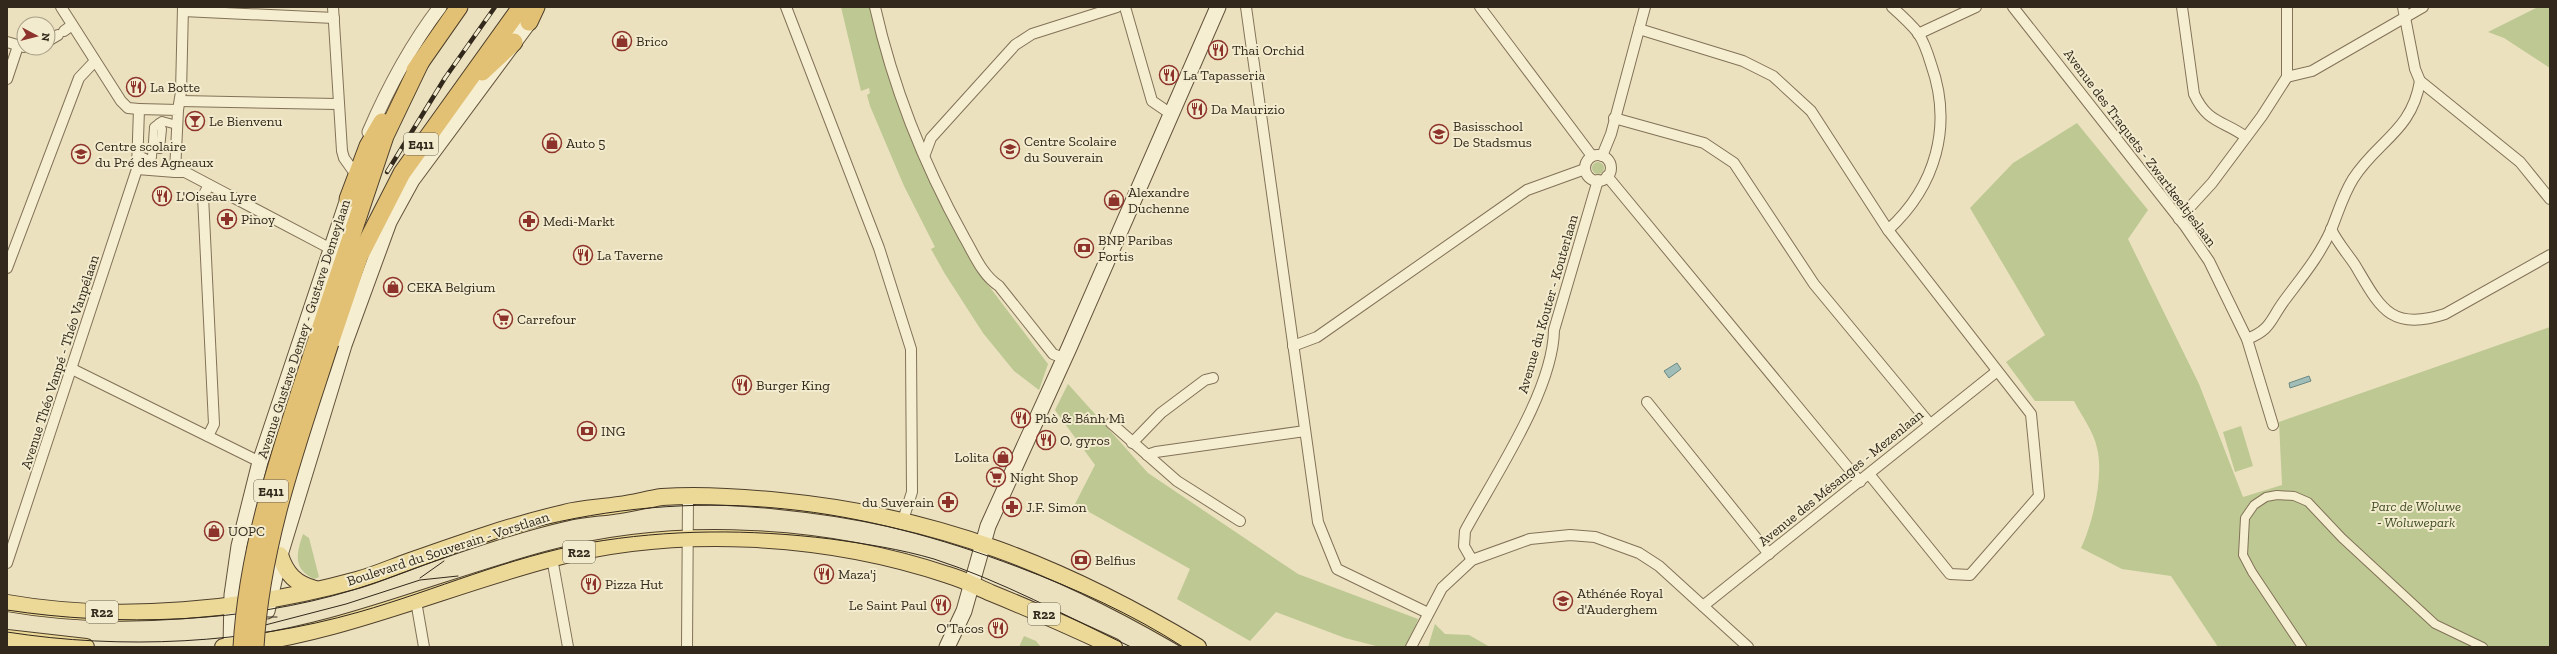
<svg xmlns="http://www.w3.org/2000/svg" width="2557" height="654" viewBox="0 0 2557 654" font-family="'Zilla Slab',serif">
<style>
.green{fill:#bdc893}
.water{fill:#a1bdb7;stroke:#6a8984}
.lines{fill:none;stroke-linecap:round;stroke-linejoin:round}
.pedestrian-casing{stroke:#827258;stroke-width:10}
.minor-casing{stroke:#827258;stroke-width:12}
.tertiary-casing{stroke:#827258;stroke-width:15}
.secondary-casing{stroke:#63533b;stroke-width:17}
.primary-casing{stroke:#4f402c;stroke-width:18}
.trunk-casing{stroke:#4f402c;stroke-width:19}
.pedestrian{stroke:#f6eed1;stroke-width:8}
.minor{stroke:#f6eed1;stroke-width:10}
.tertiary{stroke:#f6eed1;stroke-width:13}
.secondary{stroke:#f6eed1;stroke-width:15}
.primary{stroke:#edd997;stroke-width:16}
.trunk{stroke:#e2c074;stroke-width:17}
.tram{stroke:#32281c;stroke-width:1}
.rail-casing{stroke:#32281c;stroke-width:4.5}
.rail{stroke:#f3ebcd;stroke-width:3;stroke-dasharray:9;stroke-linecap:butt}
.trunk-bridge-casing{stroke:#4f402c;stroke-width:19;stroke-linecap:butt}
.trunk-bridge{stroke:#e2c074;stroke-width:17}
.labels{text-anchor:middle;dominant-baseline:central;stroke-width:4;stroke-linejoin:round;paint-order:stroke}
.shield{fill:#f3ebcd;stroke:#6c6251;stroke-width:1}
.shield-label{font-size:13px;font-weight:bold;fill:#32281c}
.poi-label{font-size:14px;fill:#32281c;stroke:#f3ebcd;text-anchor:start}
.street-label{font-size:14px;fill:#32281c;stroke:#f3ebcd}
.park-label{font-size:14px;font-style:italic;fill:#3f4d23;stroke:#f3ebcd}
</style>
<rect width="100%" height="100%" fill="#ebe1be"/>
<g class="green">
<path d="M841 7H872L952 224 976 269 1048 364 1039 390 1014 371 983 333 945 274 931 249 935 247 904 186 870 106 867 95 870 93 869 88 861 91Z"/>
<path d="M2538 7H2550V68L2504 38 2488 32Z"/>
<path d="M2077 123 2148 210 2128 239 2199 384 2243 497 2282 485 2279 422 2550 327V647H2218L2171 576 2122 569 2081 548C2093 523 2104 475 2097 448 2094 432 2081 415 2074 401H2035L2006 362 2045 335 1970 208 2013 163Z"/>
<circle cx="1598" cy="168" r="6"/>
<path d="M1068 384 1148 473 1298 574 1418 619 1408 647H1380L1345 638 1276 612 1250 641 1177 599 1190 569 1075 504 1095 465 1055 410Z"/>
<path d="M2241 426 2253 466 2235 472 2223 432Z"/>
<path d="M303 534 309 538 319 577 314 579C293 569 296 554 303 534Z"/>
<path d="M1435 624 1445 634 1469 635 1490 647H1428Z"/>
<path d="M1024 636 1036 641 1041 647H1019Z"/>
</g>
<g class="water">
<path d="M1677 363 1681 369 1669 378 1664 371Z"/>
<path d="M2309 376 2311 381 2290 388 2289 383Z"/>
</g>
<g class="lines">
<defs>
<g id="pedestrian">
<path d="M153 148 160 149 162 129 159 123"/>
<path d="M141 156 149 160 152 157 154 127 162 121 173 124"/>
<path d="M2302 647 2252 572 2243 555 2245 518 2254 505 2266 497 2277 495 2294 496 2308 502 2342 538 2435 624 2483 647"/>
</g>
<g id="minor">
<path d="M61 7 121 101 128 108 139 109"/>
<path d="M333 7 342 151 344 158 354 172"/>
<path d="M786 7 879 248 911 349 912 492 903 520"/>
<path d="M875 7C893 87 924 165 964 237 974 254 982 275 999 286L1053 354 1063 358"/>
<path d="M1125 7 1152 101 1171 114"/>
<path d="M1246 7 1318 522 1337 569 1428 613"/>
<path d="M1480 7 1592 156"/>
<path d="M2013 7 2185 226 2209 261 2247 339 2273 425"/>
<path d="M2182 7 2194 94C2208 124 2223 120 2246 137"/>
<path d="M2403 7 2415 69 2420 81 2520 162 2550 199"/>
<path d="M183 11 334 18"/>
<path d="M1639 29 1743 61 1773 76 1811 111 1888 230 2031 414 2039 496 1970 575 1950 574 1869 474"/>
<path d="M64 31 72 25"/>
<path d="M1918 34 1976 7"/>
<path d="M48 41 58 35"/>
<path d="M7 42 24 47"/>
<path d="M30 48H37"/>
<path d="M2287 77 2312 71 2423 7"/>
<path d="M7 79 18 46"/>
<path d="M180 101 337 104"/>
<path d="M178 110 139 109 137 169 175 172 178 110 181 92 183 7"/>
<path d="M1614 118 1704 143 1734 163 1814 284 1930 424"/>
<path d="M925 154 931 138 1015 45 1032 34 1117 7"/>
<circle cx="1598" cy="168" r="13"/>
<path d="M1602 156 1611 134 1645 7"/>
<path d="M175 172H185L333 250"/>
<path d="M1607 176 1860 482"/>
<path d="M2179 219 2212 183 2262 116 2287 77V7"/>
<path d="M2331 229C2337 242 2347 253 2355 265 2380 307 2390 332 2445 314L2550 255"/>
<path d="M1888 230C1936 186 1953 126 1931 64 1928 54 1924 42 1918 33 1911 24 1901 15 1892 7"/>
<path d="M7 268 79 78 95 61"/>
<path d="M2247 339C2271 330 2270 320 2284 301 2301 278 2319 257 2331 230 2338 213 2343 195 2353 179 2377 141 2412 131 2420 81"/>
<path d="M1293 346 1317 337 1527 190 1585 169"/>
<path d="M72 369 260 462"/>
<path d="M1647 402 1769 554"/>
<path d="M1111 423 1177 481 1240 521"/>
<path d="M208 436 214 424 203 196 209 185"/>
<path d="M1132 443 1161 413 1205 380 1213 378"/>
<path d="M1147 455 1156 452 1305 431"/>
<path d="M552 558 568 647"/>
<path d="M1472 560 1464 546 1465 531C1494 477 1553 391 1554 330L1598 180"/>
<path d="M7 563 137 169"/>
<path d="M416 601 424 647"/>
<path d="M1703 606 1996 372"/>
<path d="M687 647 688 496"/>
<path d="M1411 647 1442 588 1472 560 1530 539 1570 535 1595 537 1639 553 1659 566 1748 647"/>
</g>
<path id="tertiary" d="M369 132C388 88 411 45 440 7"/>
<g id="secondary">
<path d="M267 611 280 555 344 345 389 222 412 180 529 22"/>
<path d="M231 647 232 595 239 546 260 462 348 199"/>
<path d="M947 647 964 611 988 526 1069 348 1218 7"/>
</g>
<g id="primary">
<path d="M280 555C286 574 296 584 315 589"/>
<path d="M7 603C119 623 248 610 357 580 375 575 393 567 410 561 461 543 512 525 564 513 582 508 601 508 619 505 634 503 648 499 662 497 702 494 741 497 780 501 937 516 1063 566 1198 647"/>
<path d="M7 638 86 647"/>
<path d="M223 647C335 636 441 588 550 559 675 525 826 534 948 575 963 579 977 587 991 593 1033 610 1073 628 1114 647"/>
</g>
<g id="trunk">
<path d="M529 22 536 7"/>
<path d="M415 70 459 7"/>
<path d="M482 72 514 42"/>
<path d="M348 199 368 146 382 122"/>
<path d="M317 339 385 136 421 61"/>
<path d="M330 343 359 257 402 173 521 7"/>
</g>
</defs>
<use href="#pedestrian" class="pedestrian-casing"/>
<use href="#minor" class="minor-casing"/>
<use href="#tertiary" class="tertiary-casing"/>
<use href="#secondary" class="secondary-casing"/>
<use href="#primary" class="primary-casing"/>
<use href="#trunk" class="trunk-casing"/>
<use href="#pedestrian" class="pedestrian"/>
<use href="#minor" class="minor"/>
<use href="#tertiary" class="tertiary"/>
<use href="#secondary" class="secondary"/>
<use href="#primary" class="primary"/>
<use href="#trunk" class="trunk"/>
<g class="tram">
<path d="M420 578 444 561"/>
<path d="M7 610C118 627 245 623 353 590 418 570 478 541 544 525 711 486 860 507 1018 567 1076 589 1132 614 1183 647"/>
<path d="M237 617H277"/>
<path d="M246 630 346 604 420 580 458 576"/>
<path d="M7 632C122 650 247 644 359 612 436 590 509 557 588 543 669 529 749 529 831 539 866 544 900 549 934 559 1002 581 1066 616 1131 647"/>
</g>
<defs>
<path id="rail" d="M387 172 445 78 495 7"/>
</defs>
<use href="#rail" class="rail-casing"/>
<use href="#rail" class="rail"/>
<defs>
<g id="trunk-bridge">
<path d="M242 647C248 541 285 439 317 339"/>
<path d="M255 647C261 542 298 442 330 343"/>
</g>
</defs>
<use href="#trunk-bridge" class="trunk-bridge-casing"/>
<use href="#trunk-bridge" class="trunk-bridge"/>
</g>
<defs>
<symbol id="shop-ring" viewBox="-11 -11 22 22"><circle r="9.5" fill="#f3ebcd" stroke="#8d332b" stroke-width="1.5"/><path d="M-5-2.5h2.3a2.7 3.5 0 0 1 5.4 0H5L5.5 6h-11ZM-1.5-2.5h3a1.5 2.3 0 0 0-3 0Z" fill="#8d332b"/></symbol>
<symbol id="restaurant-ring" viewBox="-11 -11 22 22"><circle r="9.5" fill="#f3ebcd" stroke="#8d332b" stroke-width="1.5"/><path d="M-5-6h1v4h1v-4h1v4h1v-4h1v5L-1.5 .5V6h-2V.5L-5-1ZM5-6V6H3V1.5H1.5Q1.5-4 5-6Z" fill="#8d332b"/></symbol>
<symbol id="bar-ring" viewBox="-11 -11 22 22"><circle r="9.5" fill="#f3ebcd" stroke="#8d332b" stroke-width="1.5"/><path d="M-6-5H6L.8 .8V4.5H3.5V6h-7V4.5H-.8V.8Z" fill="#8d332b"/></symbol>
<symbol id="school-ring" viewBox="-11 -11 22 22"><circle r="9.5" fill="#f3ebcd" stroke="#8d332b" stroke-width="1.5"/><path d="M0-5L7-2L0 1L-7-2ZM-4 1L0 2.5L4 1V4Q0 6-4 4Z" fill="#8d332b"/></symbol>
<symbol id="pharmacy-ring" viewBox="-11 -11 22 22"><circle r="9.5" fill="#f3ebcd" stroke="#8d332b" stroke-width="1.5"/><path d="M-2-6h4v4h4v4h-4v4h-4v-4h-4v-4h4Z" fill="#8d332b"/></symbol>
<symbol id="bank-ring" viewBox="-11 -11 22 22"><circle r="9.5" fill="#f3ebcd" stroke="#8d332b" stroke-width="1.5"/><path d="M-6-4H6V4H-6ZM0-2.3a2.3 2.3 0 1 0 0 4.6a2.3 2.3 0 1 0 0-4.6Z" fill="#8d332b"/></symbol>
<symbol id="supermarket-ring" viewBox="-11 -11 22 22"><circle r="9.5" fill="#f3ebcd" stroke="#8d332b" stroke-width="1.5"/><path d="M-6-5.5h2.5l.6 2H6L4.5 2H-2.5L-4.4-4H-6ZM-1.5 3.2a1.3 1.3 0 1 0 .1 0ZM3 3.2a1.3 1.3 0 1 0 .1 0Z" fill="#8d332b"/></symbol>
</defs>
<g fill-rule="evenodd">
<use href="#shop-ring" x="611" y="30" width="22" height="22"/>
<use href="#restaurant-ring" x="1207" y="39" width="22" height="22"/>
<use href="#restaurant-ring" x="1158" y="64" width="22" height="22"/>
<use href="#restaurant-ring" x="125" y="76" width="22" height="22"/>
<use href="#restaurant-ring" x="1186" y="98" width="22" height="22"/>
<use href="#bar-ring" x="184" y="110" width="22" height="22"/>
<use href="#school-ring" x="1428" y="123" width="22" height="22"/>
<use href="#shop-ring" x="541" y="132" width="22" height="22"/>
<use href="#school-ring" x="999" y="138" width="22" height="22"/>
<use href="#school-ring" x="70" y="143" width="22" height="22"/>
<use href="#restaurant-ring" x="151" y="185" width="22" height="22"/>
<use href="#shop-ring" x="1103" y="189" width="22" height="22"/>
<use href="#pharmacy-ring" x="216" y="208" width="22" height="22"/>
<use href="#pharmacy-ring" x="518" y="210" width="22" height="22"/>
<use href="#bank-ring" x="1073" y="237" width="22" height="22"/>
<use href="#restaurant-ring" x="572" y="244" width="22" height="22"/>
<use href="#shop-ring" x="382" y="276" width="22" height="22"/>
<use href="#supermarket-ring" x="492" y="308" width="22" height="22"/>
<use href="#restaurant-ring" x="731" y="374" width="22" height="22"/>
<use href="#restaurant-ring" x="1010" y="407" width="22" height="22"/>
<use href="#bank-ring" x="576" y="420" width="22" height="22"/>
<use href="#restaurant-ring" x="1035" y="429" width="22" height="22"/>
<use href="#shop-ring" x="992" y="446" width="22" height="22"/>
<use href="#supermarket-ring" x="985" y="466" width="22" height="22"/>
<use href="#pharmacy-ring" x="937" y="491" width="22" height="22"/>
<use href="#pharmacy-ring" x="1001" y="496" width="22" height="22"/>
<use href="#shop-ring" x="203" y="520" width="22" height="22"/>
<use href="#bank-ring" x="1070" y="549" width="22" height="22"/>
<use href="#restaurant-ring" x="813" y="563" width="22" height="22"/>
<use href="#restaurant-ring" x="580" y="573" width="22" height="22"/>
<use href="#school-ring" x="1552" y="590" width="22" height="22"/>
<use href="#restaurant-ring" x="930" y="594" width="22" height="22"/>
<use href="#restaurant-ring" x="987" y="617" width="22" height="22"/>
</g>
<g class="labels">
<g class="shield">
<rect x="404" y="133" width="34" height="22" rx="3"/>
<rect x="254" y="480" width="34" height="22" rx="3"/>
<rect x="563" y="541" width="32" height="22" rx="3"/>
<rect x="86" y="601" width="32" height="22" rx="3"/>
<rect x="1028" y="603" width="32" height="22" rx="3"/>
</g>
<g class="shield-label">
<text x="421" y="144">E411</text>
<text x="271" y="491">E411</text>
<text x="579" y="552">R22</text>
<text x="102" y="612">R22</text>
<text x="1044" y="614">R22</text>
</g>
<g class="poi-label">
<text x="636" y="41">Brico</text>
<text x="1232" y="50">Thai Orchid</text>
<text x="1183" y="75">La Tapasseria</text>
<text x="150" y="87">La Botte</text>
<text x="1211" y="109">Da Maurizio</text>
<text x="209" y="121">Le Bienvenu</text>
<text x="1453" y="126">Basisschool<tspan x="1453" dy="16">De Stadsmus</tspan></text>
<text x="1024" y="141">Centre Scolaire<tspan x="1024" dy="16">du Souverain</tspan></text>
<text x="566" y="143">Auto 5</text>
<text x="95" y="146">Centre scolaire<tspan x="95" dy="16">du Pré des Agneaux</tspan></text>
<text x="1128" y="192">Alexandre<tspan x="1128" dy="16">Duchenne</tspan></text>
<text x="176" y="196">L'Oiseau Lyre</text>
<text x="241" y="219">Pinoy</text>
<text x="543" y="221">Medi-Markt</text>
<text x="1098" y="240">BNP Paribas<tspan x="1098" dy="16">Fortis</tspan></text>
<text x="597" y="255">La Taverne</text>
<text x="407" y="287">CEKA Belgium</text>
<text x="517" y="319">Carrefour</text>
<text x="756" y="385">Burger King</text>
<text x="1035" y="418">Phò &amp; Bánh Mì</text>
<text x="601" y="431">ING</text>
<text x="1060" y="440">O, gyros</text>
<text x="989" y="457" text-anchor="end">Lolita</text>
<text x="1010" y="477">Night Shop</text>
<text x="934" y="502" text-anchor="end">du Suverain</text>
<text x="1026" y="507">J.F. Simon</text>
<text x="228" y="531">UOPC</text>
<text x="1095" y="560">Belfius</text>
<text x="838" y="574">Maza'j</text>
<text x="605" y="584">Pizza Hut</text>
<text x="1577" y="593">Athénée Royal<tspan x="1577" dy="16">d'Auderghem</tspan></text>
<text x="927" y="605" text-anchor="end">Le Saint Paul</text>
<text x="984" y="628" text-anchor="end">O'Tacos</text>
</g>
<g class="street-label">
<text transform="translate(2140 148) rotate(53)">Avenue des Traquets - Zwartkeeltjeslaan</text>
<text transform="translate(1548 304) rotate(-74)">Avenue du Kouter - Kouterlaan</text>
<text transform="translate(304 329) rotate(-72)">Avenue Gustave Demey - Gustave Demeylaan</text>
<text transform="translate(60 362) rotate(-72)">Avenue Théo Vanpé - Théo Vanpélaan</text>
<text transform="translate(1841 478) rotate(-39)">Avenue des Mésanges - Mezenlaan</text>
<text transform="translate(448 549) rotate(-18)">Boulevard du Souverain - Vorstlaan</text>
</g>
<g class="park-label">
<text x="2416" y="506">Parc de Woluwe<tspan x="2416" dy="16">- Woluwepark</tspan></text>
</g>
</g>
<rect width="2557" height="654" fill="none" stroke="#32281c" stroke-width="16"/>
<g transform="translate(36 36) rotate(97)"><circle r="19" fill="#f3ebcd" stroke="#a69d86"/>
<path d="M0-3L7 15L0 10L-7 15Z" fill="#8d332b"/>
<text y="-6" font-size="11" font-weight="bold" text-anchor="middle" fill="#32281c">N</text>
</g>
</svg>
